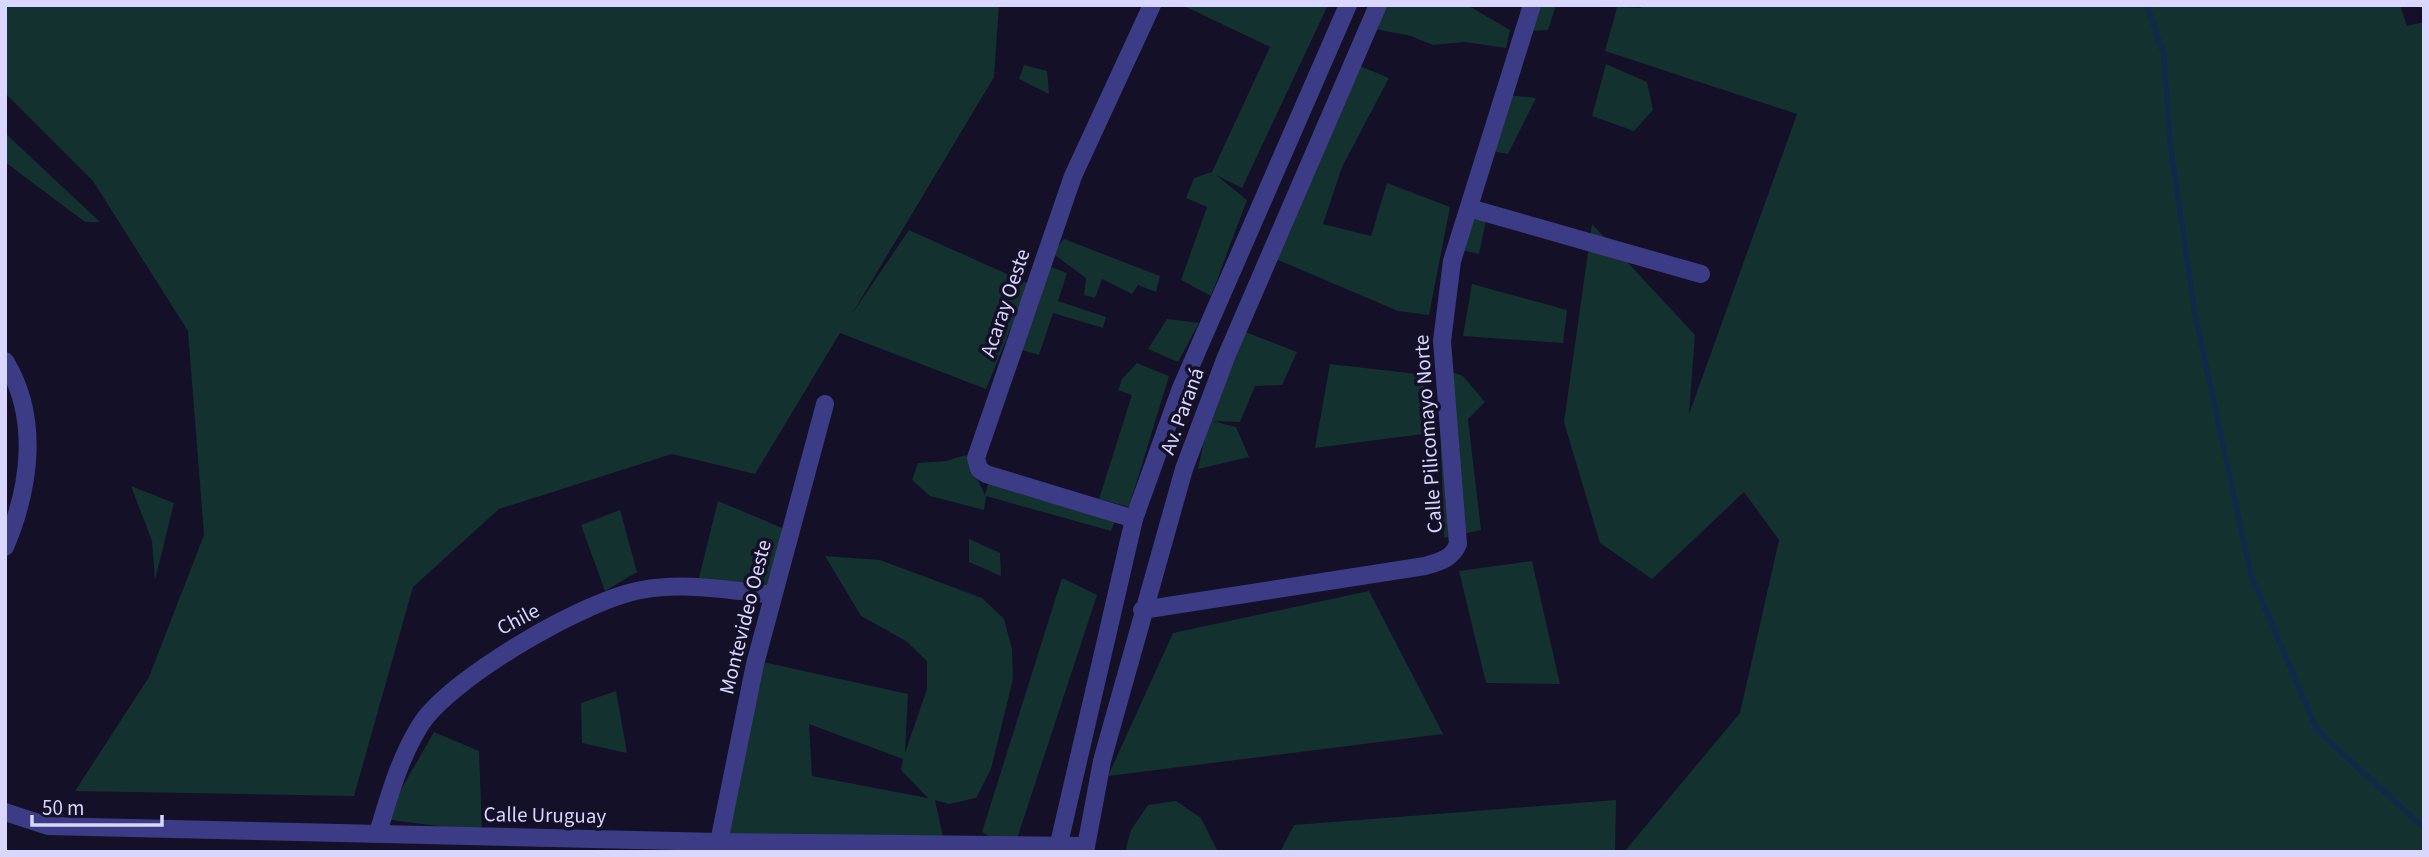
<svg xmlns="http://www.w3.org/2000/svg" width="2429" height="857" viewBox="0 0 2429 857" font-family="'Source Sans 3',sans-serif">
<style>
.green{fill:#13312e;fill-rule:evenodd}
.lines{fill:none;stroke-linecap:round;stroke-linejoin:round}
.stream{stroke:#0f294c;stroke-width:5}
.minor{stroke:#3b3c85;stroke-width:18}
.tertiary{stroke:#3b3c85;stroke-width:18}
.labels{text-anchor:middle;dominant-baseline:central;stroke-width:7;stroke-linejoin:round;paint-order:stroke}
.street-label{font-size:21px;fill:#d9d6ff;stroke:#131027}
</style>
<rect width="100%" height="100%" fill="#131027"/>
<g class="green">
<path d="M5 5H999L994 77 852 314 909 230 1029 284 986 389 840 333 755 474 672 454 499 509 413 587 354 796 75 791 149 677 204 535 188 331 93 181 5 93Z"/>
<path d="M1182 5H1328L1242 188 1216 175 1247 200 1211 296 1181 280 1207 207 1186 198 1194 178 1212 172 1270 47Z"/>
<path d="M1385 5H1467L1510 30 1506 48 1465 42 1433 45 1411 36 1375 29Z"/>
<path d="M1535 5H1556L1548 30 1527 31Z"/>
<path d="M1642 5H2400L2407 26 2424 22V852H1624L1740 713 1779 540 1744 492 1652 579 1600 543 1564 422 1592 224 1695 335 1689 414 1797 114 1605 51 1617 7 1641 8Z"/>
<path d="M1355 64 1389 78 1342 167 1323 224 1371 236 1387 183 1450 207 1429 315 1398 311 1271 257Z"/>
<path d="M1606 64 1647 82 1653 110 1634 131 1592 116Z"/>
<path d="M1024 65 1047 71 1049 94 1019 79Z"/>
<path d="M1508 95 1536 98 1508 154 1492 151Z"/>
<path d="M5 133 100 222H85L5 162Z"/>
<path d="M1474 207 1487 216 1479 254 1458 249Z"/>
<path d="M1064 239 1160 276 1156 292 1138 285 1132 294 1102 279 1095 298 1084 295 1086 278 1052 253Z"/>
<path d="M1051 267 1067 273 1058 301 1106 317 1103 328 1053 313 1039 355 1019 349Z"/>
<path d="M1472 284 1567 310 1563 343 1463 336Z"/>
<path d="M1167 319 1199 323 1178 362 1148 349Z"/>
<path d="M1243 331 1297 352 1282 385 1255 386 1240 422 1213 421 1236 427 1249 457 1198 469 1208 421Z"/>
<path d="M1137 363 1169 376 1129 507 1099 499 1132 395 1118 390 1122 379Z"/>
<path d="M1330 364 1426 375 1431 433 1315 448Z"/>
<path d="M1438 367 1463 376 1485 402 1468 419 1481 530 1444 538Z"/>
<path d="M966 455 985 495 989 481 1116 518 1111 531 986 496 984 510 930 496 912 480 918 463 946 461Z"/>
<path d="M131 486 174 503 155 580 152 541Z"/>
<path d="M718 501 787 530 771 591 698 582Z"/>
<path d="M620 510 637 572 605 591 581 525Z"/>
<path d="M969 539 1000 553 1001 576 969 562Z"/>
<path d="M825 556 880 560 982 598 1004 619 1012 649 1013 679 991 769 976 798 949 804 935 800 945 846 723 840 759 661 908 694 905 753 927 689V661L906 641 861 616ZM809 724 903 759 901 770 928 798 812 776Z"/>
<path d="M1532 561 1560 684 1486 683 1459 571Z"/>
<path d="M1062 578 1097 595 1013 851 982 832Z"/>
<path d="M1369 591 1443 734 1108 776 1173 633Z"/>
<path d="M616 691 627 753 582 743 581 703Z"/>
<path d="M434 732 479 751 482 832 384 819Z"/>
<path d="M1616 800 1615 852H1280L1294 825Z"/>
<path d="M1176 801 1201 818 1218 852H1125L1131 830 1148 805Z"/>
</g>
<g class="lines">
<path class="stream" d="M2147 5 2164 56 2170 143 2195 314 2251 575 2317 730 2424 828"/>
<g class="minor">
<path d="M1469 208 1701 274"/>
<path d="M5 361C40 418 30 488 5 547"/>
<path d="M1134 519 986 474 979 469 976 458 1073 176 1152 5"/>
<path d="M1142 610 1425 566C1439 562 1452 559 1458 544L1442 341 1452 261 1532 5"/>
<path d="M5 812 48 826 719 842 1086 846"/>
<path d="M378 833C389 796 400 757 421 724 452 677 585 600 641 590 685 582 729 590 773 595"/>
<path d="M719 842 755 664 825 404"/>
</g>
<g class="tertiary">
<path d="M1057 852 1134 519 1181 388 1348 5"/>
<path d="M1085 852 1102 761 1184 469 1226 357 1378 5"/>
</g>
</g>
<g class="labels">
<g class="street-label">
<text transform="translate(1005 303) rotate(-71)">Acaray Oeste</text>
<text transform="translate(1182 411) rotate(-70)">Av. Paraná</text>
<text transform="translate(1428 434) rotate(-94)">Calle Pilicomayo Norte</text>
<text transform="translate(745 617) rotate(-76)">Montevideo Oeste</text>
<text transform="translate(518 619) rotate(-28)">Chile</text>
<text transform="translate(545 815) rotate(1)">Calle Uruguay</text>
</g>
</g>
<rect width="2429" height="857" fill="none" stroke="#d9d6ff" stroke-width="14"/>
<path d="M32 815v10h130v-10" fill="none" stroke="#d9d6ff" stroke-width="3.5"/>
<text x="42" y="815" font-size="21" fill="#d9d6ff" stroke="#131027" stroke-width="5" paint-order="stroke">50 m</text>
</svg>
